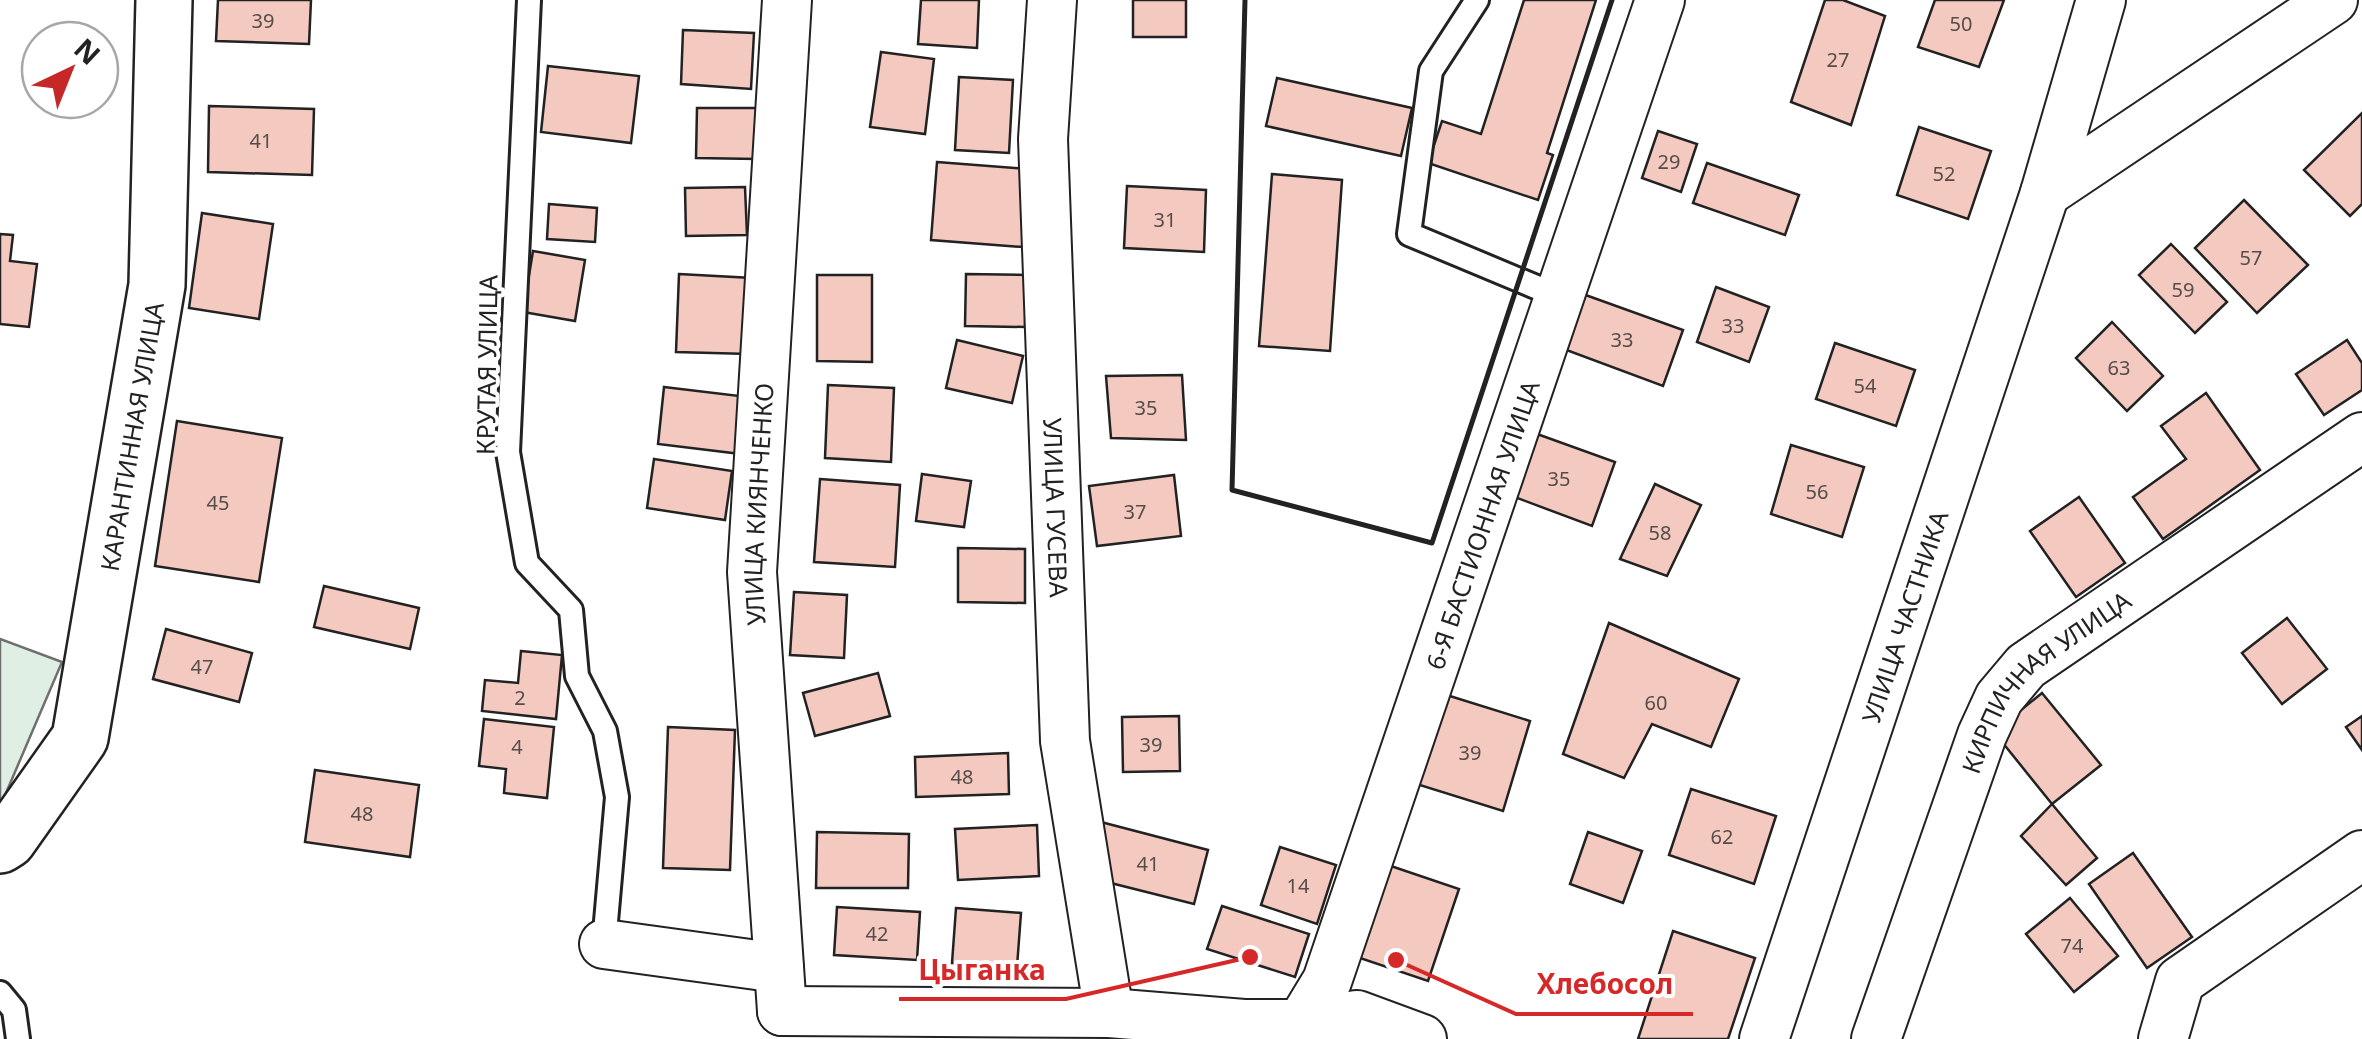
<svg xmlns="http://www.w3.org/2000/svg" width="2362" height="1039" viewBox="0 0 2362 1039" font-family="'Noto Sans',sans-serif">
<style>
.green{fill:#e0efe3;stroke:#6f6f6f;stroke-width:2.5}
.building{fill:#f3c9c0;stroke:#222;stroke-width:2.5}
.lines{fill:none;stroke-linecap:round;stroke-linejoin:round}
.service-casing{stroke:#222;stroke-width:28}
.minor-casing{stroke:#222;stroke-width:52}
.secondary-casing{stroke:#222;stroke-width:60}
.service{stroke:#fff;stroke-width:22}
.minor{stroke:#fff;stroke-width:48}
.secondary{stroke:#fff;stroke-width:55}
.wall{stroke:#222;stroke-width:5}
.labels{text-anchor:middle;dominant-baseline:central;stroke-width:8;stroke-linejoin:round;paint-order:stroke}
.number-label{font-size:20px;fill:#564c4a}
.street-label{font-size:25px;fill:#222;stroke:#fff}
.leader{fill:none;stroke:#d62828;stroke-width:4}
.callout-dot{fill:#d62828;stroke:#fff;stroke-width:4}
.callout-label{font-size:28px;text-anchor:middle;font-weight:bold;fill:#d62828;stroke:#fff;stroke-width:8;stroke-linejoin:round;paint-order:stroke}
</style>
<rect width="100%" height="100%" fill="#fff"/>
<path class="green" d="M0 639 62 662 0 807Z"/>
<g class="building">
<path d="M218 0H311L309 44 216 41Z"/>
<path d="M921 0H979L977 48 918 44Z"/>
<rect x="1133" y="0" width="53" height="37"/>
<path d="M1524 0H1596L1547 153 1553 155 1538 200 1428 163 1442 121 1481 134Z"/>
<path d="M1825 0H1843L1885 16 1851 125 1791 102Z"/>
<path d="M1935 0H2004L1979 67 1918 47Z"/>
<path d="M683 30 754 33 751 89 681 84Z"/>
<path d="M881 52 934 59 925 134 870 127Z"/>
<path d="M548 66 639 76 631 143 541 132Z"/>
<path d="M959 77 1013 80 1009 153 955 150Z"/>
<path d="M1277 78 1412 108 1401 156 1266 126Z"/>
<path d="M209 106 314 109 312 175 208 172Z"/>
<path d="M697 108H758L757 159 696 158Z"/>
<path d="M2362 113V204L2350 216 2304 170Z"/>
<path d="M1919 127 1991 151 1968 219 1897 195Z"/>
<path d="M1658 131 1697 144 1681 192 1642 178Z"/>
<path d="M937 162 1028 169 1022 247 931 240Z"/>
<path d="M1707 163 1799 195 1785 235 1693 203Z"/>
<path d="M1272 174 1342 180 1330 351 1259 346Z"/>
<path d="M1127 186 1206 190 1204 252 1124 248Z"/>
<path d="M745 187 747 235 686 236 685 188Z"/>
<path d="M2244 200 2308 265 2257 313 2195 248Z"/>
<path d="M549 204 597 208 595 242 547 239Z"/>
<path d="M202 213 273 224 259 319 189 308Z"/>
<path d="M0 234 13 235 10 261 37 264 29 327 0 324Z"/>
<path d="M2171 244 2227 302 2195 333 2139 275Z"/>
<path d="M533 251 585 260 575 321 523 312Z"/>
<path d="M679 274 752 278 749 354 676 352Z"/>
<path d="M966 274 1026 275 1025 327 965 326Z"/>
<path d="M817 275H872V362L817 361Z"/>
<path d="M1716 287 1769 307 1749 362 1697 342Z"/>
<path d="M1580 293 1683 330 1663 386 1561 348Z"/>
<path d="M2112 322 2163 376 2127 411 2076 358Z"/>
<path d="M957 340 1023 356 1012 403 946 388Z"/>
<path d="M2347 340 2362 363V390L2324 415 2296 374Z"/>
<path d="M1835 343 1915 370 1896 426 1816 399Z"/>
<path d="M1182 375 1186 440 1111 438 1106 376Z"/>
<path d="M828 385 894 388 891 462 825 458Z"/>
<path d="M664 387 748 397 741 454 658 444Z"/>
<path d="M2206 393 2260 470 2163 539 2133 497 2186 459 2161 426Z"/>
<path d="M177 421 282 438 259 582 155 566Z"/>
<path d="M1526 430 1615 462 1592 526 1504 493Z"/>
<path d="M1791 445 1864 467 1842 537 1771 514Z"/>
<path d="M654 459 732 471 725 520 647 508Z"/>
<path d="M922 474 971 481 964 527 916 521Z"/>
<path d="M1174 475 1181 536 1097 546 1089 486Z"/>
<path d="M820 479 900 485 895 567 814 562Z"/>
<path d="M1655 484 1701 505 1667 576 1620 559Z"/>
<path d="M2079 497 2125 563 2076 597 2030 531Z"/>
<path d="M958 548 1025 549V603L958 602Z"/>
<path d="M324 586 419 608 410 649 314 627Z"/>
<path d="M794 592 847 595 844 658 790 655Z"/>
<path d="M2287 618 2327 669 2282 704 2242 653Z"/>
<path d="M1609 623 1739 679 1711 747 1652 724 1624 778 1563 754Z"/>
<path d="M166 629 252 653 239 702 153 679Z"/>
<path d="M521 651 562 655 556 719 482 711 485 680 518 683Z"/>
<path d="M878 673 890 716 815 736 803 693Z"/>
<path d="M1437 692 1530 721 1503 811 1410 782Z"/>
<path d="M2042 693 2101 765 2052 804 1994 732Z"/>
<path d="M1179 716 1180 771 1123 772 1122 717Z"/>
<path d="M2362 716V750L2346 727Z"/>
<path d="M484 719 554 727 547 798 504 793 506 769 479 766Z"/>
<path d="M668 727 735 730 730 870 663 868Z"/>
<path d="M1008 753 1009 794 916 797 915 757Z"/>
<path d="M315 770 419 785 410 857 305 842Z"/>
<path d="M1691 789 1776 816 1754 884 1669 855Z"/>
<path d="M2052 804 2097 858 2066 885 2021 836Z"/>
<path d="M1101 822 1208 850 1194 904 1087 877Z"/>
<path d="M1037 825 1039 876 958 880 955 829Z"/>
<path d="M817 832 909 834 908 888H816Z"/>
<path d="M1588 832 1642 851 1623 903 1570 884Z"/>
<path d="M1280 847 1336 865 1317 924 1261 905Z"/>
<path d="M2133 853 2192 937 2147 968 2089 884Z"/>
<path d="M1385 864 1459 889 1428 981 1354 956Z"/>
<path d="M2070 898 2118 956 2074 992 2026 934Z"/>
<path d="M1222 906 1309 934 1295 977 1207 949Z"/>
<path d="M837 907 920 912 917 960 834 955Z"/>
<path d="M956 908 1021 913 1017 967 952 963Z"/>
<path d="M1673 931 1755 958 1728 1039H1638Z"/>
</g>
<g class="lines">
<defs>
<g id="service">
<path d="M529 0 508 452 527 563 571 610 577 676 605 731 617 797 604 944"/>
<path d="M1477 0 1431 71 1409 234 1560 297"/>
<path d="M0 993 14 1010 18 1039"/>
</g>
<g id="minor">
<path id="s1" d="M1052 0 1043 139 1065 741 1109 1013"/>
<path d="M2045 193 2333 0"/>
<path d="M604 944 779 968"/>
<path id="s2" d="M782 1011 752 572 787 0"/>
<path d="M782 1011 1109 1013 1244 1024H1301L1357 1015 1422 1039"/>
<path id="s3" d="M1288 1039 1301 1024 1327 981 1660 0"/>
<path id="s4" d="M1764 1039 2045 193 2101 0"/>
<path id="s5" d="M1876 1039 1982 735 1999 698 2026 666 2362 437"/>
<path d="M2163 1039 2180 981 2362 855"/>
</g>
<g id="secondary">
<path id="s6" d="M0 845 8 840 80 738 157 285 164 0"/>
</g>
</defs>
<use href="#service" class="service-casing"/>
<use href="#minor" class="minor-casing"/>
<use href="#secondary" class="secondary-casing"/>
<use href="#service" class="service"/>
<use href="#minor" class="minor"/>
<use href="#secondary" class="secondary"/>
<path class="wall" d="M1245 0 1232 490 1432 543 1612 0"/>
</g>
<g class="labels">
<g class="number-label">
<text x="263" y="20">39</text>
<text x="1961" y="23">50</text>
<text x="1838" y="59">27</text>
<text x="261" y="140">41</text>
<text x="1669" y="161">29</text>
<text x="1944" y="173">52</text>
<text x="1165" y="219">31</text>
<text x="2251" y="257">57</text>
<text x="2183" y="289">59</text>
<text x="1733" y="325">33</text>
<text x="1622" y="339">33</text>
<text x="2119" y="367">63</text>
<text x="1865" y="385">54</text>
<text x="1146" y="407">35</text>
<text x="1559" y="478">35</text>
<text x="1817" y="491">56</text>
<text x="218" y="502">45</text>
<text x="1135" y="511">37</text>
<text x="1660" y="532">58</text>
<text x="202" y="666">47</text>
<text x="520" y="697">2</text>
<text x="1656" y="702">60</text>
<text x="1151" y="744">39</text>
<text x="517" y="746">4</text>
<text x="1470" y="752">39</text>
<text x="962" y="776">48</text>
<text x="362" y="813">48</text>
<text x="1722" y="836">62</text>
<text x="1148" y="863">41</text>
<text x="1298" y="885">14</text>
<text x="877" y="933">42</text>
<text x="2072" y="945">74</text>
</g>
<g class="street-label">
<text transform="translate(486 365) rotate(-89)">КРУТАЯ УЛИЦА</text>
<text stroke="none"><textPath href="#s6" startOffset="440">КАРАНТИННАЯ УЛИЦА</textPath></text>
<text stroke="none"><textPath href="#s2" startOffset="508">УЛИЦА КИЯНЧЕНКО</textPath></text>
<text stroke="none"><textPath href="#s1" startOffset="508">УЛИЦА ГУСЕВА</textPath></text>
<text stroke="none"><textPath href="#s3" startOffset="552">6-Я БАСТИОННАЯ УЛИЦА</textPath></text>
<text stroke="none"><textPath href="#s4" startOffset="445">УЛИЦА ЧАСТНИКА</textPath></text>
<text stroke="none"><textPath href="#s5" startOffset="405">КИРПИЧНАЯ УЛИЦА</textPath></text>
</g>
</g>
<path class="leader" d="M1250 957L1066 999H899M1396 960L1516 1014H1693"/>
<g class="callout-dot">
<circle cx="1250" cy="957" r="10"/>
<circle cx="1396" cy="960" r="10"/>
</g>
<g class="callout-label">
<text x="982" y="980">Цыганка</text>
<text x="1605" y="994">Хлебосол</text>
</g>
<g transform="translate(70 70) rotate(43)"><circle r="48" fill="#ffffff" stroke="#a7a7a7" stroke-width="2.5"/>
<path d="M0-8L18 38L0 25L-18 38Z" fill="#c62828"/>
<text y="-15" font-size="28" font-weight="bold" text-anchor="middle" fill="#222222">N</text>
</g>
</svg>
